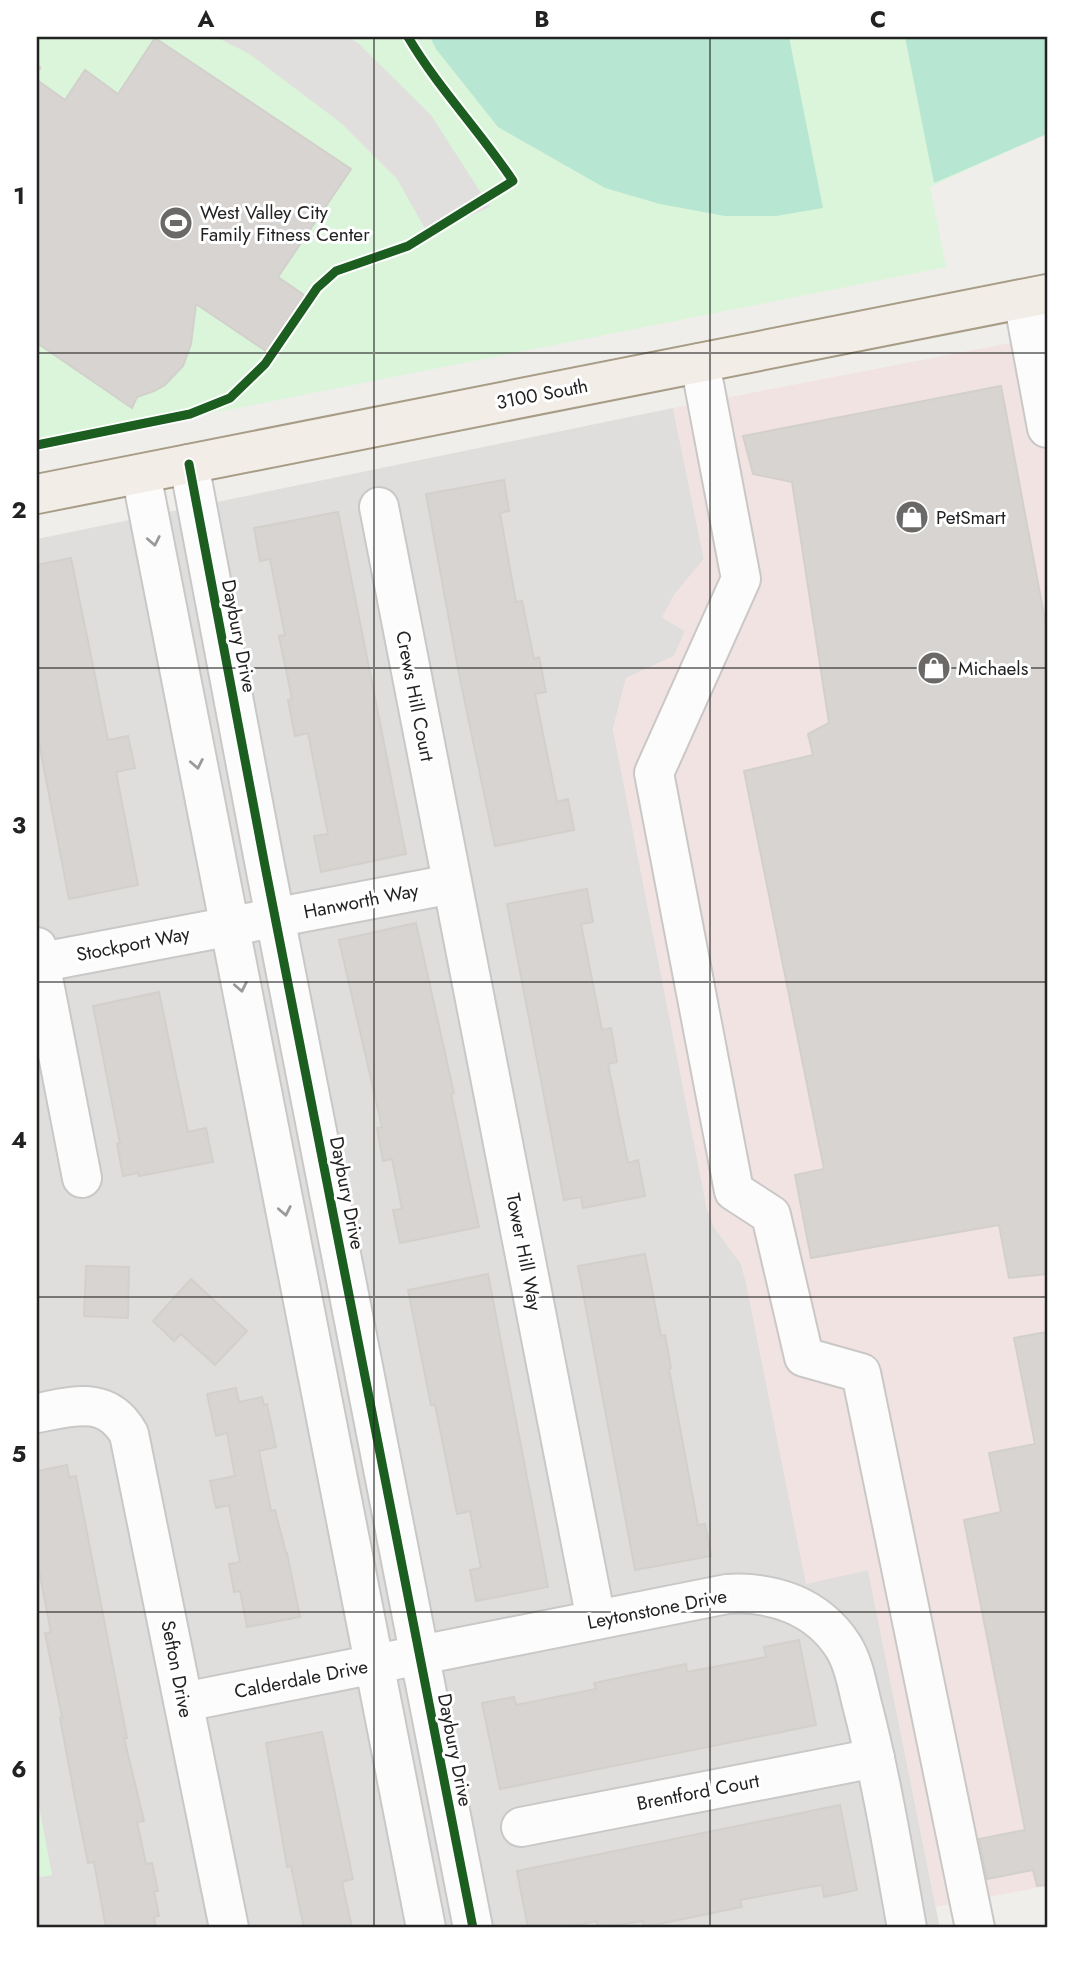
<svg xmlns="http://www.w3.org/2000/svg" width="1084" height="1965" viewBox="0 0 1084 1965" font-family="Jost,sans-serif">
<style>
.residential{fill:#dfdedc}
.commercial{fill:#f1e3e1}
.park{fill:#daf5da}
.pitch{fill:#b7e6d2}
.parking{fill:#e0dfde}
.building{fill:#d7d4d2;stroke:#d3d0cc;stroke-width:2}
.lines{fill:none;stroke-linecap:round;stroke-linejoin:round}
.minor-casing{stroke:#c9c8c7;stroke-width:42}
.major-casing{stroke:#a79c86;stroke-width:42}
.path{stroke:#dccecd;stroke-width:4.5;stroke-dasharray:3.5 3.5;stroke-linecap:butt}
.minor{stroke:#fdfcfc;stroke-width:38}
.major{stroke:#f3ede7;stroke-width:38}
.cycleway-casing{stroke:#fff;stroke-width:13}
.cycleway{stroke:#1b5e20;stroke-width:9}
.oneway{stroke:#9a9a9a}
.grid{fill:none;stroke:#222;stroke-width:2;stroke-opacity:0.55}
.labels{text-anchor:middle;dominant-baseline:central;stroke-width:6;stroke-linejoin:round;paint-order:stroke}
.poi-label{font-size:19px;fill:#222;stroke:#fff;text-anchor:start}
.street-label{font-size:19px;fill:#222;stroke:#fff}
.neatline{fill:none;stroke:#222;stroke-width:2.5}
.grid-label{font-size:23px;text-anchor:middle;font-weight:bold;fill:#222}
</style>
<rect width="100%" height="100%" fill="#f0eeeb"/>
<path class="residential" d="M673 408 704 559 674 595 663 618 685 631 674 656 626 678 613 729 707 1209 714 1227 741 1264 746 1282 806 1583 868 1570 940 1928H37V539Z"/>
<path class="commercial" d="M1047 336V1886L936 1907 868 1570 806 1584 746 1282 741 1264 714 1227 707 1209 613 729 626 678 674 656 685 631 662 617 674 595 704 559 673 408Z"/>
<g class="park">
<path d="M37 37H1047V133L930 187 946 267 37 448Z"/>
<path d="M37 1795 52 1875 37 1878Z"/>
</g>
<g class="pitch">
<path d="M430 37H789L823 208 776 216H725L660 204 605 188 498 127 436 49Z"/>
<path d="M905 37H1047V134L934 183Z"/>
</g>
<path class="parking" d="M216 37H348L358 43 431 115 490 207 428 234 397 179 341 123 248 53Z"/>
<g class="building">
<path d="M155 38 351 169 278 277 304 295 266 351 196 304 191 344 183 366 165 385 154 391 137 397 132 408 37 343V80L65 100 85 70 118 94Z"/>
<path d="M1001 386 1047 631V1274L1009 1278 999 1225 811 1258 795 1175 824 1169 744 771 813 755 808 734 829 723 792 482 753 474 743 436Z"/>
<path d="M504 480 509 511 500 513 516 602 522 601 534 659 539 657 546 692 535 694 548 758 557 802 568 799 574 830 495 846 459 674 426 494Z"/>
<path d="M338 512 406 854 321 872 314 836 328 834 308 733 295 736 288 700 292 699 279 636 285 635 270 559 260 561 254 528Z"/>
<path d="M71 558 108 740 128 736 135 768 116 772 138 885 69 899 37 732V565Z"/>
<path d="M587 889 593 922 581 924 602 1030 611 1028 617 1062 608 1064 628 1163 638 1160 645 1196 583 1208 581 1197 564 1200 507 904Z"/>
<path d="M416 923 454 1093 451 1094 479 1227 400 1243 393 1210 402 1209 392 1159 383 1161 377 1128 382 1127 339 940Z"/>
<path d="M159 992 188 1132 206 1128 213 1162 139 1176 138 1173 123 1176 117 1144 120 1143 93 1006Z"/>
<path d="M645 1254 661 1336 665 1335 671 1368 669 1369 698 1525 705 1524 711 1556 635 1570 578 1266Z"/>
<path d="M86 1266 129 1267 128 1318 84 1316Z"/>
<path d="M488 1274 548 1587 476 1601 470 1570 481 1568 470 1511 457 1514 435 1405H431L408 1290Z"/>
<path d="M191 1279 247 1331 215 1365 181 1334 174 1341 153 1321Z"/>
<path d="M1047 1332V1885L1037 1886 1033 1870 987 1879 979 1839 1025 1830 964 1520 1001 1512 989 1453 1035 1444 1014 1338Z"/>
<path d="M236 1388 239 1402 262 1397 264 1405 267 1404 276 1447 259 1451 271 1511 275 1510 286 1553H287L300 1617 247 1627 240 1591 234 1592 229 1564 240 1562 229 1505 216 1508 210 1481 235 1476 227 1433 216 1436 207 1394Z"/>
<path d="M67 1465 69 1477 76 1476 127 1738H124L144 1821 137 1822 146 1864 152 1863 158 1891H154L159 1916 154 1917 156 1928H106L94 1862 88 1863 77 1809 60 1718 62 1717 45 1633 51 1632 37 1560V1471Z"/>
<path d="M799 1640 816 1725 500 1789 482 1703 514 1697 516 1705 596 1689 594 1683 686 1664 687 1672 766 1657 764 1647Z"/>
<path d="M322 1732 353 1879 342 1882 352 1928H304L291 1866 287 1867 266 1743Z"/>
<path d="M840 1805 857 1890 824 1897 822 1885 793 1890 740 1900 742 1907 644 1927 643 1921 598 1928 597 1921 563 1928H528L517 1871Z"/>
</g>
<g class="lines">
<defs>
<g id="minor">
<path d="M1023 299 1047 428"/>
<path d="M700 363 741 579 654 773 734 1191 771 1215 804 1357 861 1373 975 1928"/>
<path d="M189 464 265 866 473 1928"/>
<path d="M141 474 426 1928"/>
<path d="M379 507 596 1620"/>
<path d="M37 947 82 1178"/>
<path d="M37 963 452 884"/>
<path d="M37 1413C74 1406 107 1395 129 1434L229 1928"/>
<path d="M184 1702 727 1594C773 1591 817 1606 843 1646 855 1665 858 1691 864 1712 882 1783 894 1856 907 1928"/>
<path d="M521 1827 875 1758"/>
</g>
<path id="major" d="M37 494 1047 294"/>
</defs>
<use href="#minor" class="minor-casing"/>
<use href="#major" class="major-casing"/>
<path class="path" d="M37 67 39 68 37 72"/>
<use href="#minor" class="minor"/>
<use href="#major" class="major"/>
<defs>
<g id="cycleway">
<path d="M37 445 190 414 230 398 265 364 317 288 336 271 408 246 513 181C480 131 438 88 408 37"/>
<path d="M189 464 265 866 473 1928"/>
</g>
</defs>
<use href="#cycleway" class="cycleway-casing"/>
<use href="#cycleway" class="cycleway"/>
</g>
<defs><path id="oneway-chevron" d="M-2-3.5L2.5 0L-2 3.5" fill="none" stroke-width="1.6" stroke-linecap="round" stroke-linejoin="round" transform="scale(1.75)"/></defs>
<g class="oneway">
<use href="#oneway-chevron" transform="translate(154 541) rotate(79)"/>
<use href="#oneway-chevron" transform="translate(197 764) rotate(79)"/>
<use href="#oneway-chevron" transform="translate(241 987) rotate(79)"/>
<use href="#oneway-chevron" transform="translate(285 1211) rotate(79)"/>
</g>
<path class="grid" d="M374 37V1928M710 37V1928M37 353H1047M37 668H1047M37 982H1047M37 1297H1047M37 1612H1047"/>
<defs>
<symbol id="stadium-disc" viewBox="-11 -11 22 22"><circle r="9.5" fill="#6a6968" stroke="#fff"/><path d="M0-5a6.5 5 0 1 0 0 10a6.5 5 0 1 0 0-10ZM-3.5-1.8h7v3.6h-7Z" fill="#fff"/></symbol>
<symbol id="shop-disc" viewBox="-11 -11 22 22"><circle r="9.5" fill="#6a6968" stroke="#fff"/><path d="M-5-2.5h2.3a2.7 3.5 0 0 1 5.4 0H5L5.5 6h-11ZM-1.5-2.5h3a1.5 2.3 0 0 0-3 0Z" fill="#fff"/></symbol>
</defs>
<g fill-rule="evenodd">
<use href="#stadium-disc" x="157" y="204" width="38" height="38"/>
<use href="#shop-disc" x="893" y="498" width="38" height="38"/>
<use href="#shop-disc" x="915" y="649" width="38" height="38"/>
</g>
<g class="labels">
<g class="poi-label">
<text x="200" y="212">West Valley City<tspan x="200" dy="22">Family Fitness Center</tspan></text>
<text x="936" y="517">PetSmart</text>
<text x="958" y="668">Michaels</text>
</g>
<g class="street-label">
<text transform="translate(542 394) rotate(-11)">3100 South</text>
<text transform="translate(239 636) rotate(79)">Daybury Drive</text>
<text transform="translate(415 696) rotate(79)">Crews Hill Court</text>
<text transform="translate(361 901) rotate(-11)">Hanworth Way</text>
<text transform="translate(133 944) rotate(-11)">Stockport Way</text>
<text transform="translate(347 1193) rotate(79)">Daybury Drive</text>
<text transform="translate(524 1252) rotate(79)">Tower Hill Way</text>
<text transform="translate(657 1609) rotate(-11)">Leytonstone Drive</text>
<text transform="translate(177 1669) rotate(79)">Sefton Drive</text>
<text transform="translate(301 1679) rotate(-11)">Calderdale Drive</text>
<text transform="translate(455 1750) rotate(79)">Daybury Drive</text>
<text transform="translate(698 1792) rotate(-11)">Brentford Court</text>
</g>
</g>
<rect width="1084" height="1965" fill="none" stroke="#ffffff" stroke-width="77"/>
<rect x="38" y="38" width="1008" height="1888" class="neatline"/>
<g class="grid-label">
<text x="206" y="27">A</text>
<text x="542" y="27">B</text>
<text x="878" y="27">C</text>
<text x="19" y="204">1</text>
<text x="19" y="518">2</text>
<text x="19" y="833">3</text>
<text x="19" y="1148">4</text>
<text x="19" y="1462">5</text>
<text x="19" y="1777">6</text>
</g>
</svg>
